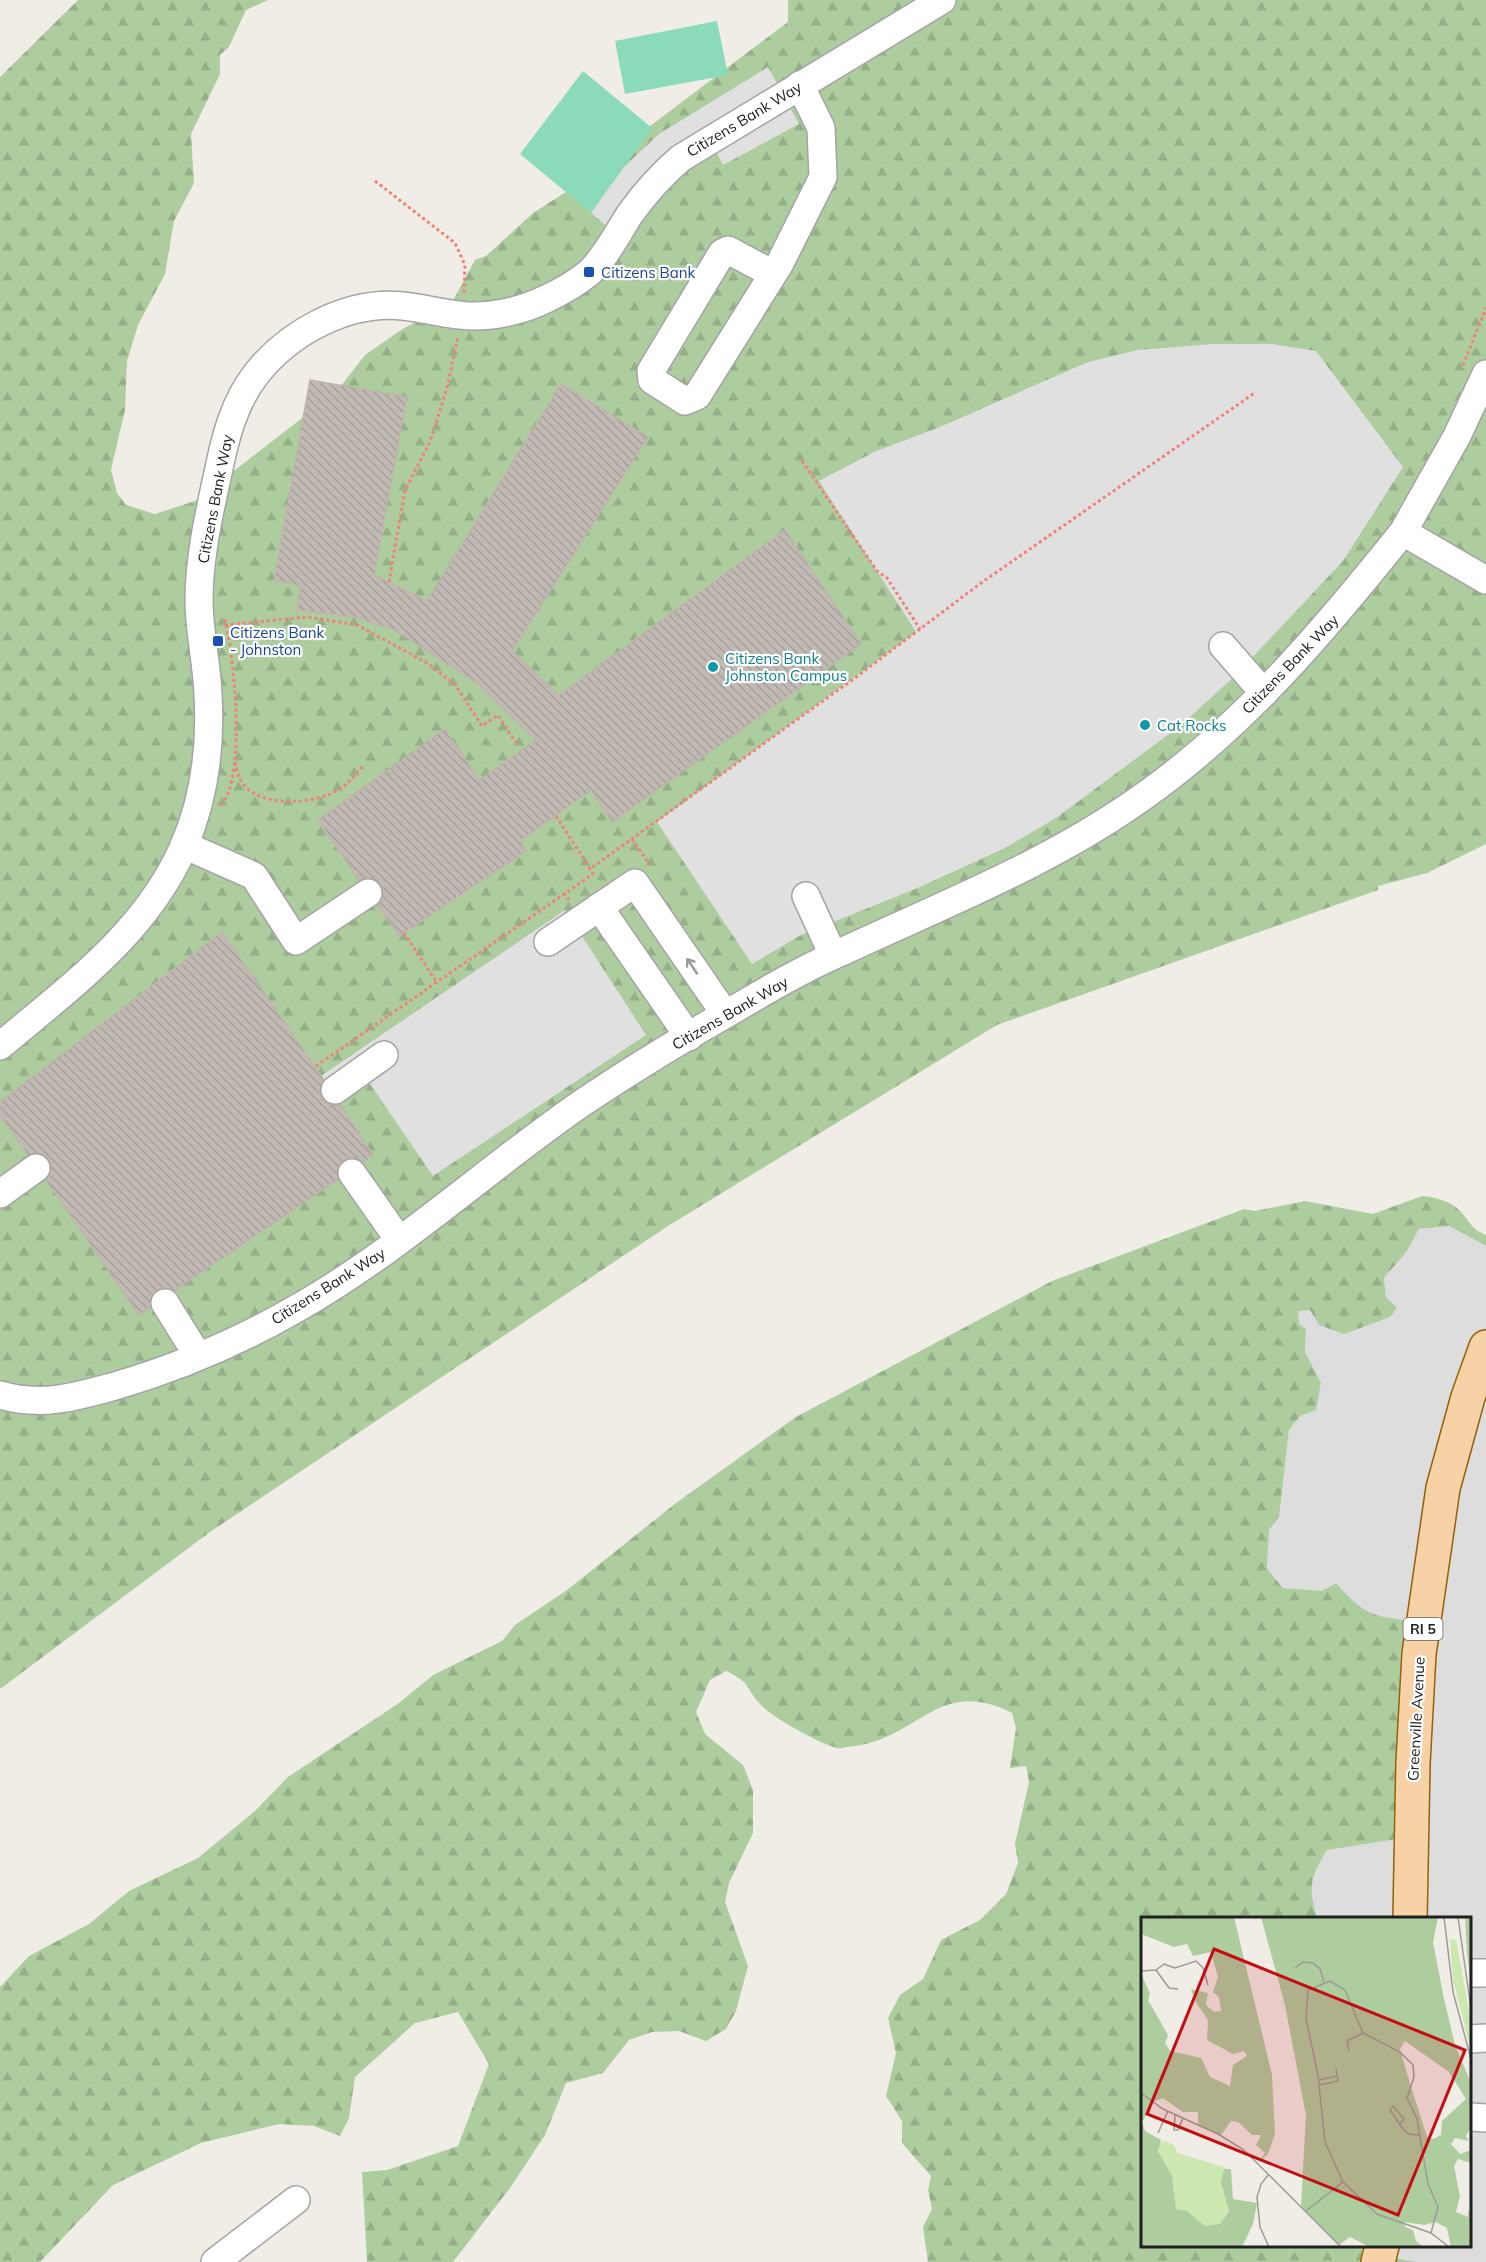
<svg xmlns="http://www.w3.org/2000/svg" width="1486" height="2262" viewBox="0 0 1486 2262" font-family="Mulish,sans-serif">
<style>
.residential{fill:#dedddd}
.forest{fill:url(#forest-firs)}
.pitch{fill:#8bdab9}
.parking{fill:#e0e0e0}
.building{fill:url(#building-back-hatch);stroke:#c1b4aa;stroke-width:1.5}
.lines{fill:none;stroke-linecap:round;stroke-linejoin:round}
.minor-casing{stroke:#a4a4a4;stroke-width:30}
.major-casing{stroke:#936209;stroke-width:36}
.path{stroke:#f18177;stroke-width:3;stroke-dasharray:3 3;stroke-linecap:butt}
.minor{stroke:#fff;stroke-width:27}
.major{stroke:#f6d2a6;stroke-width:33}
.oneway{stroke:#9b9b9b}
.transit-dot{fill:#1a4fb4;stroke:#fff;stroke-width:2}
.culture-dot{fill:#0f9aa8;stroke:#fff;stroke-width:2}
.labels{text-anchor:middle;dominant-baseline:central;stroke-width:4.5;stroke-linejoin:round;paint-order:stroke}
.shield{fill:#fff;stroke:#636363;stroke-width:1.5}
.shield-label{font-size:14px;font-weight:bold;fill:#202020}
.street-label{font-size:15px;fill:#202020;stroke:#fff}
.transit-label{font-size:15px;fill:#164399;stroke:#fff;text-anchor:start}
.culture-label{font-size:15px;fill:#0d838f;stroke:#fff;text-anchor:start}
.inset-road{fill:none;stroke:#9d9b97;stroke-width:1.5}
.view{fill:#c40d11;fill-opacity:0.15;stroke:#c40d11;stroke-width:3}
.inset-edge{fill:none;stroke:#202020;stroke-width:3}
</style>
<defs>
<pattern id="forest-firs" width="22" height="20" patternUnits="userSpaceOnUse" patternTransform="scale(1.5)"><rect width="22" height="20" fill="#adcd9f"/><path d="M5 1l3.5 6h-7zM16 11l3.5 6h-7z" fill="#95b089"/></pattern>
<pattern id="building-back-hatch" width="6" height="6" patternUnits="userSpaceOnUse" patternTransform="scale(1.5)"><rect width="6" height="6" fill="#c1b9b4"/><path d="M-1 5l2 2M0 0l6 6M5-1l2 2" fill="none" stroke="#a69f9a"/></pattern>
</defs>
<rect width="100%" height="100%" fill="#f0ede7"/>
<path class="residential" d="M1449 1226 1486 1246V2262H1417L1378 2254 1380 2246H1470V1918H1317L1311 1897 1312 1873 1327 1850 1361 1844 1373 1616 1353 1602 1336 1583 1322 1591 1284 1588 1267 1568 1269 1530 1279 1517 1289 1430 1300 1416 1316 1410 1321 1383 1305 1352 1306 1329 1298 1324V1310L1386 1297 1384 1278 1407 1251 1419 1229Z"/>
<g class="forest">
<path d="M78 0H268L246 10 229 47 220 55V74L191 134 194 183 174 221 165 274 138 325 127 361 125 410 111 470 117 493 126 505 155 514 195 501 337 391 365 355 401 330 452 302 475 260 486 256 533 213 591 176 621 148 788 22V0H1486V844L1427 873 1378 886V890L997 1025 668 1226 210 1532 0 1689V77Z"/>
<path d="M1422 1196C1434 1197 1450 1201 1458 1209 1471 1221 1469 1228 1486 1235V1246L1449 1226 1419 1229 1407 1251 1384 1278 1386 1297 1397 1308 1390 1317 1344 1334 1319 1325 1310 1310 1298 1311 1299 1324 1306 1329 1305 1352 1321 1383 1316 1410 1300 1416 1289 1430 1279 1517 1269 1530 1267 1568 1283 1588 1322 1591 1336 1583C1368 1619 1374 1616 1420 1622L1409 1837 1327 1850C1310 1877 1308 1887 1317 1918H1142V2246H1380L1379 2255 1417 2262H928L923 2227 932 2209 928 2190 931 2176 902 2143V2121L886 2096 896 2053 888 2018 900 1995 923 1979 941 1940 980 1920 1006 1894 1018 1863 1015 1844 1029 1782 1026 1766 1010 1768 1016 1728 1012 1713C939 1676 919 1738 855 1746 850 1746 842 1749 837 1748 822 1745 771 1717 761 1705 744 1687 753 1684 726 1671L710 1680 696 1712 705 1734 743 1765 753 1790V1833L729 1883 725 1902 748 1966 736 2011 726 2029 706 2041 679 2031 652 2032 629 2040 603 2073 566 2083 545 2135 510 2188 453 2262H367L362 2172 387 2170 458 2146 489 2064 458 2012 415 2023 355 2077 349 2118 340 2136 314 2126 279 2124 201 2143 113 2185 40 2262H0V1987L29 1956 89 1924 129 1891 198 1858 255 1811 288 1777 399 1703 433 1675 502 1641 515 1625 567 1590 676 1503 796 1417 1052 1281 1244 1209 1255 1211 1305 1201 1373 1214Z"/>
</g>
<g class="pitch">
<path d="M717 21 728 75 625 94 615 41Z"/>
<path d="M583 71 652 128 591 213 520 154Z"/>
</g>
<g class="parking">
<path d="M768 67 799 124 723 165 705 131 610 229 591 213 624 167 659 134Z"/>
<path d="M1213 344H1272L1316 351 1403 467 1343 561 1235 676 1181 725 1056 818 1003 849 915 889 801 935 752 964 657 822 916 632 819 481 874 452 940 427 1088 362 1138 350Z"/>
<path d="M565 910 646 1035 433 1176 370 1084 339 1102 321 1076Z"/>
</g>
<g class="building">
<path d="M310 380 407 397 374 575 427 601 561 384 648 437 512 651 559 695 785 530 861 644 612 822 591 790 520 841 526 851 399 936 377 905 384 893 381 884 368 877 359 880 318 820 445 729 479 780 536 740 477 683 395 630 355 617 297 610 301 586 274 580Z"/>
<path d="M222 932 324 1080 319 1091 322 1099 329 1105 340 1104 373 1155 363 1162 351 1157 343 1160 338 1167V1179L174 1291 165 1287 156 1290 151 1296 150 1307 139 1315 46 1180 51 1174 49 1159 42 1153 28 1155 0 1115V1102Z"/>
</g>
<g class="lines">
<defs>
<g id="minor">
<path d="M773 274 728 250 722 253 651 371 652 380 685 401 697 396 780 263 823 177 821 128 800 85"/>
<path d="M1486 374 1457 436 1403 532 1486 580"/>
<path d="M1223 646 1264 693"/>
<path d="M184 845 254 876 296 941 368 893"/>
<path d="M806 896 833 955"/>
<path d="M599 907 689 1037"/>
<path d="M548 942 635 883 725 1014"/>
<path d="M0 1046C70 987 146 933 184 846 204 799 211 746 208 695 207 663 199 632 199 600 199 558 209 514 218 473 225 438 234 402 257 373 290 332 348 300 403 306 422 308 440 313 459 315 488 319 521 311 546 299 561 292 578 282 590 272 607 255 617 234 630 214 645 193 661 175 681 158L942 0"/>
<path d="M335 1090 384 1055"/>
<path d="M352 1173 399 1240"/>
<path d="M0 1194 36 1168"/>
<path d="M165 1303 198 1356"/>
<path d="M0 1395C41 1407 75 1397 115 1386 177 1368 238 1342 294 1310 397 1252 485 1170 582 1103 631 1070 682 1039 733 1010 767 990 801 970 837 954 942 905 1049 864 1144 796 1246 724 1326 628 1403 532"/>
<path d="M1470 1973H1486"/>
<path d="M1470 2039 1486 2038"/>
<path d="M1470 2117 1486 2118"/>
<path d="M215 2262 296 2200"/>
</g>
<g id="major">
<path d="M1410 1918 1413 1763 1419 1654 1443 1488 1468 1397 1486 1347"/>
<path d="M1378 2262 1382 2246"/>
</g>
</defs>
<use href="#minor" class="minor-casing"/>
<use href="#major" class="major-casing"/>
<g class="path">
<path d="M375 181 455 243 465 265 464 294"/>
<path d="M1463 365 1486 308"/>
<path d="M802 461 877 571 887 578 920 629"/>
<path d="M389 582 405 490 430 442 447 388 458 337"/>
<path d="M225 625 308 617 357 625 429 664 456 686 482 726 498 715 518 746"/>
<path d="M235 762C237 770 238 777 243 784 263 809 316 804 340 789 349 783 356 774 363 766"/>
<path d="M221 805C247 777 234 652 224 617"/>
<path d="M556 816 590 869 859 675 981 583 1256 392"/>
<path d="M632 839 650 865"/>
<path d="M564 893 570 902"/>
<path d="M404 933 436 981"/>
<path d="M316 1066 593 874 590 869"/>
</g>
<use href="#minor" class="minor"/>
<use href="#major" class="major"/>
</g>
<defs><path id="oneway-shaft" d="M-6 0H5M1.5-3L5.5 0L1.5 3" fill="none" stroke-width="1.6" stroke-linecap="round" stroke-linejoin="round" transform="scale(1.5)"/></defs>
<use class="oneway" href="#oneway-shaft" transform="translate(692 966) rotate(-124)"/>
<g class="transit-dot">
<rect x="583" y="266" width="12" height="12" rx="3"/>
<rect x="212" y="635" width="12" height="12" rx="3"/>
</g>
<g class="culture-dot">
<circle cx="713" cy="667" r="6"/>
<circle cx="1145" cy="725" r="6"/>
</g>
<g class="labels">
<rect class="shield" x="1403.5" y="1618" width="39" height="22" rx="4.5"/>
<g class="shield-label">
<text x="1423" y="1629">RI 5</text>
</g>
<g class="street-label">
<text transform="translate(744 119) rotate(-31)">Citizens Bank Way</text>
<text transform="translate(215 499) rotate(-79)">Citizens Bank Way</text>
<text transform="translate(1290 664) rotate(-46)">Citizens Bank Way</text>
<text transform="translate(730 1013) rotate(-30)">Citizens Bank Way</text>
<text transform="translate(328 1286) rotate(-32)">Citizens Bank Way</text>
<text transform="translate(1416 1719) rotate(-87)">Greenville Avenue</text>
</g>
<g class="transit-label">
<text x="601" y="272">Citizens Bank</text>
<text x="230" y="632">Citizens Bank<tspan x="230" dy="17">- Johnston</tspan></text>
</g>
<g class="culture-label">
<text x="725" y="658">Citizens Bank<tspan x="725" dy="17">Johnston Campus</tspan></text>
<text x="1157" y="725">Cat Rocks</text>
</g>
</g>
<g transform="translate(1141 1917)">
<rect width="330" height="330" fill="#f0ede7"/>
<path d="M309 22 315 23 330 104V134L312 63ZM24 224 33 228 36 236 86 251 81 273 89 291 79 307 64 309 46 294 35 292 31 259 17 234 16 226Z" fill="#cde7b1"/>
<path d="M0 0H93L131 158 134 217 127 237 117 246 124 236 115 228 120 218H111L97 205 90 204 80 218 57 207V195H42L22 181 12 185 1 205 4 214 20 223 17 234 31 259 35 292 46 294 64 309 79 307 88 294 80 266 83 252H90L92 282 116 286 112 307 101 330H0V56L9 77 7 83 27 118 24 126 29 134 60 141 69 160 89 169 92 148 106 139 103 134 92 137 66 123 67 103 53 82 50 72 67 76 65 88 73 95 80 94 78 80 72 75 77 60 70 35 52 39 46 27 33 30 0 17ZM120 0H297L292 25 303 82 314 128 330 166V211L325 219 328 224 314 221 310 227 319 237 330 233V246L317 242 313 249 319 279 315 295 327 300V294L330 293V330H310L306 311 295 305 283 308 263 305 264 310 272 313 275 324 283 330H229L209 320 198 328 160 289 165 198 144 88ZM264 124 308 155 325 182 301 204 300 218 292 222 286 220 270 170 259 132ZM324 0H330V70L326 36Z" fill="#adcd9f" fill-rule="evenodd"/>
<path class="inset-road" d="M303 0 312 75 330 142M317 0 330 92M154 51 162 45 172 46 179 52 183 65M15 53 28 71 37 72M0 54 15 53 23 47 34 51 55 44 62 51 67 68M208 134 206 124 222 116M178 163 196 159M179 168 197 164 195 152M0 176 22 192 77 217 103 233 200 330M34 198 33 213H37L42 201M259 207 263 202 252 189 249 193 259 208 267 217 278 218M17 216 27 194M202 265 184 225 177 158 165 102 167 73 189 64 204 73 222 116 259 135 272 148 273 160 266 181 276 202 287 267 297 290 290 316M165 294 202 265 236 297 290 316 308 330M128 330 119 310 116 280 120 267 128 257"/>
<path class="view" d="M73 32 324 133 257 298 6 197Z"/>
<rect width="330" height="330" class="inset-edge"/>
</g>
</svg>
